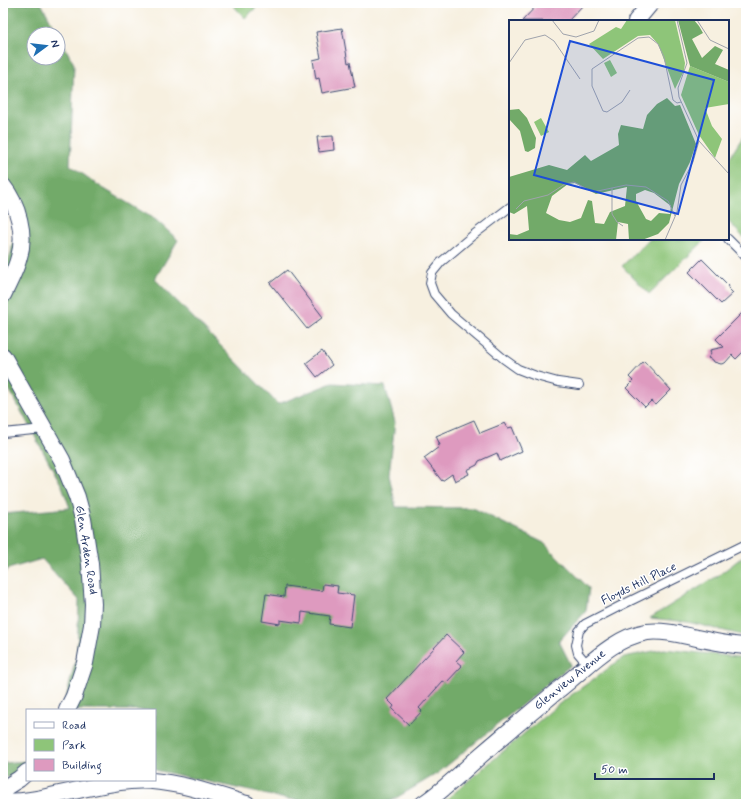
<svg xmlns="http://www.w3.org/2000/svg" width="749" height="807" viewBox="0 0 749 807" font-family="Mynerve,sans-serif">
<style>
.green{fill:#8ec579;stroke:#547a6c}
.forest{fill:#72aa69;stroke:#466c64;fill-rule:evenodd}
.building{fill:#de9abf}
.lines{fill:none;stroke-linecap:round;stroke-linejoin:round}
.lane-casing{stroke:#3c4c72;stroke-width:10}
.street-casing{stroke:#3c4c72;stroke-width:18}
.lane{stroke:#fff;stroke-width:8}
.street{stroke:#fff;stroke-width:16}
.labels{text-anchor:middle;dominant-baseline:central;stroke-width:3;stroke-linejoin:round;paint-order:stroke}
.street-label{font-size:12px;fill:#1b2f5e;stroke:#fff}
.inset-road{fill:none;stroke:#9fa3ac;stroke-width:1}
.view{fill:#1d4ed8;fill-opacity:0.15;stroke:#1d4ed8;stroke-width:2}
.inset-edge{fill:none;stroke:#1b2f5e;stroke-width:2}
</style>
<rect width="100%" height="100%" fill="#fff"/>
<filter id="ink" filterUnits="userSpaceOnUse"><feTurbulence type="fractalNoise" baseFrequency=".025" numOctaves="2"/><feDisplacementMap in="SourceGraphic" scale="8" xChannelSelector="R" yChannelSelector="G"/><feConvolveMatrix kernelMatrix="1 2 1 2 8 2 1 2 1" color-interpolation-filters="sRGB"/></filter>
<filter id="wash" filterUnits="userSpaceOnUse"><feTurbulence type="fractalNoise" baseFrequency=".012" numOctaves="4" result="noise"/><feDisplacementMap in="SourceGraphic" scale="16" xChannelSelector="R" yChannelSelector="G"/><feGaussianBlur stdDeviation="0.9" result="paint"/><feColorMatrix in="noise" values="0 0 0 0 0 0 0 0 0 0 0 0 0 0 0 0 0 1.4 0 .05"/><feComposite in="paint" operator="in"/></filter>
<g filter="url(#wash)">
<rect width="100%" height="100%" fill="#f7f0e0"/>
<g class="green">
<path d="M231 3H261L245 18Z"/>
<path d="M746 132V240L728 221V160Z"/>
<path d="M650 239H706L649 294 622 266Z"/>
<path d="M746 554V636L688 622 650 618 719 575Z"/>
<path d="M664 649 746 658V804H594L591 799 584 804H441L559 704 624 657Z"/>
</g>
<g class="forest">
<path d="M3 3H41L74 64 70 165 101 187 156 220 178 240 155 279 278 404 332 383 385 386 395 422 389 475 396 507 473 508 544 543 589 588 586 611 559 641 571 665 438 773 391 801 330 803 286 799 155 770V710H60L66 698 77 654 79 600 42 559 8 569 3 575V514L70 508 62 486 3 378V272L11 253 16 226 3 194ZM34 34H58V58H34Z"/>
<path d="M27 761V778L3 777V763Z"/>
</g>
<g id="blocks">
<g class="building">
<path d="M539 3H585L568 21H522Z"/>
<path d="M342 28 348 63 350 62 355 87 322 93 319 78 316 79 313 60 321 58 316 32Z"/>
<path d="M333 136 334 150 319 152 317 137Z"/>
<path d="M702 259 729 286 728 288 733 293 721 304 689 272Z"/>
<path d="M287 270 323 317 307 329 270 283Z"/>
<path d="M746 309V349L736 359 732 355 725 363 721 364 714 362 713 360 708 358 711 354 710 350 724 347 716 339Z"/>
<path d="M322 351 332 365 317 377 306 363Z"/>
<path d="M644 361 671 390 656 405 651 401 645 407 626 388 633 381 629 377Z"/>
<path d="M474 420 480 433 505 423 508 428 512 427 522 451 500 461 497 453 479 461 477 465 467 470 469 474 455 481 452 474 442 481 424 458 439 447 438 445H440L436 436Z"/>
<path d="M323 584 338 586 337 593 354 595 350 627 329 624 330 616 302 612 301 623 280 620V624L262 621 266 594 284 597 285 586 322 591Z"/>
<path d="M446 635 464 652 456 661 462 666 446 683 443 681 419 708 422 711 409 725 392 709 394 706 387 699Z"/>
</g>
</g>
</g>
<g filter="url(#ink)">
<use href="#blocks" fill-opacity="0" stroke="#3c4c72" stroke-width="1"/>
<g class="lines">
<defs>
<g id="lane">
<path d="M510 207 472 236 441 262 432 273 430 283 434 294 451 314 504 359 518 369 536 376 558 382 579 385"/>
<path d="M728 239 746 257"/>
<path d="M3 433 44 429"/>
<path d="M588 665 578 653 576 645 579 631 585 624 624 604 746 544"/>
</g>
<g id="street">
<path d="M636 21 651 3"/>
<path d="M3 186C18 205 26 234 19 257 16 270 9 282 3 295"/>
<path d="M3 356 62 460 77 497 83 519 90 564 93 604 92 625 85 663 74 696 67 710"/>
<path d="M3 789 19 779 27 772"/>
<path d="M3 801C20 803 38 799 55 795 80 790 105 783 130 781 165 777 213 794 247 804"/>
<path d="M423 804C444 790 462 772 481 755 510 730 539 706 569 681 592 662 616 637 647 632 662 630 678 634 692 637 710 641 728 645 746 646"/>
</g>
</defs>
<use href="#lane" class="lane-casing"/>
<use href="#street" class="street-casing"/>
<use href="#lane" class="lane"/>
<use href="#street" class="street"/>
</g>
</g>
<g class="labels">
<g class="street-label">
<text transform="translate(86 550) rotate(81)">Glen Arden Road</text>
<text transform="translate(639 584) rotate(-26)">Floyds Hill Place</text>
<text transform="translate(570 680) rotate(-39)">Glenview Avenue</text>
</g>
</g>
<g transform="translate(509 20)">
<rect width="220" height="220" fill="#f7f0e0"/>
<path d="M118 0H166L176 43 175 51 166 69 149 24 141 15 129 16 94 39 80 24 107 7 112 9ZM101 40 108 53 102 57 95 43ZM181 46 220 62V84L196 88 203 106 213 119 206 138 190 115 172 75ZM32 98 40 112 32 116 25 102Z" fill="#8ec579"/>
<path d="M169 0H185L190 6 194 13 183 19 193 38 206 26 214 30 206 44 220 50V62L181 46ZM158 78 166 86 171 85 187 124 181 142 170 164 160 203 149 214 133 220H120L119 204 109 202 107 220H0V214L8 215 20 210 18 186 5 194 0 192V157L40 145 58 150 76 135 82 141 110 125 109 114 112 105 134 109 138 95 148 84ZM66 163 87 174 118 167 116 186 101 192 95 204 86 203 83 181 79 180 72 198 61 202 50 200 37 193 43 176 59 164ZM136 170 145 173 162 186 161 194 150 193 142 201 137 199 127 181V174ZM10 89 18 98 27 118 26 128 19 132 16 131 11 111 0 99V90Z" fill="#72aa69" fill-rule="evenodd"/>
<path class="inset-road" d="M43 0 54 14 67 17 85 11 90 0M168 0 178 43 169 68 170 77 190 121 220 154M188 0 201 20 220 29M0 43 16 20 36 15 45 21 71 59M121 70 113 82 98 92 94 91 83 66V49L129 18 140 17 149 24 155 37 164 80 168 83 172 82M103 168V194L108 202 114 206M7 189 15 181 39 175 56 164 65 162 84 172 117 165 137 167 159 181 166 196M156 220 168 192 172 165 184 142 190 121"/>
<path class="view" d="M61 21 205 60 169 194 25 155Z"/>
<rect width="220" height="220" class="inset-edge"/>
</g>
<rect width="749" height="807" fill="none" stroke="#fff" stroke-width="16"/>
<rect x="26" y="709" width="130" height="72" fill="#ffffff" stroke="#a4acbf"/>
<rect x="34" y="722" width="20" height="6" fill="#ffffff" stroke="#a4acbf"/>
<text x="62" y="729" font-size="12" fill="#1b2f5e">Road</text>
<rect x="34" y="739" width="20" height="12" fill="#8ec579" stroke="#a4acbf"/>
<text x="62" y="749" font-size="12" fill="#1b2f5e">Park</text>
<rect x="34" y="759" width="20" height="12" fill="#de9abf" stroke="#a4acbf"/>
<text x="62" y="769" font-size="12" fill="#1b2f5e">Building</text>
<g transform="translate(46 46) rotate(75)"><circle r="19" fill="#ffffff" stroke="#a4acbf"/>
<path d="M0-3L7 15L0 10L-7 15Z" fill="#1f6fb2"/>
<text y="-6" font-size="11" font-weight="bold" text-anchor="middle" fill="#1b2f5e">N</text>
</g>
<path d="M595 773v6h119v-6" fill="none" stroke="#1b2f5e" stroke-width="2"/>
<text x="601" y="773" font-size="12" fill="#1b2f5e" stroke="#ffffff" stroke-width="3" paint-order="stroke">50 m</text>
</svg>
